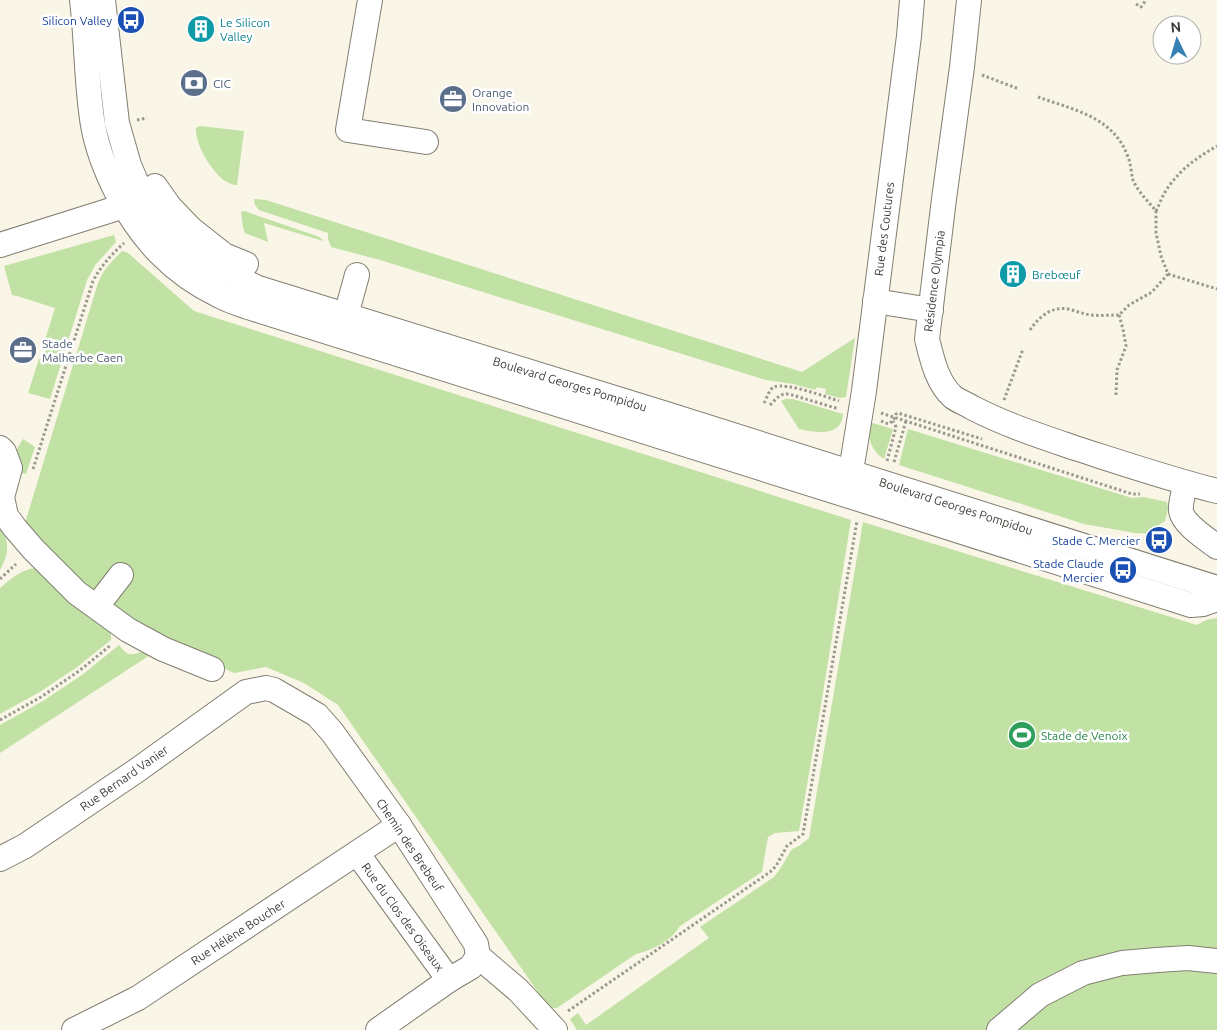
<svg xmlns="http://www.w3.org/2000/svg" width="1217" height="1030" viewBox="0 0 1217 1030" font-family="Ubuntu,sans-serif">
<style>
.green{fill:#c1e2a4}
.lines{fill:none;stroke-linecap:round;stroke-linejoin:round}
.minor-casing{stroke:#827e72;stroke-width:26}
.path{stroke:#9b988f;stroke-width:3;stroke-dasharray:2.5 2.5;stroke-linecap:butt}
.minor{stroke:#fff;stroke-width:24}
.labels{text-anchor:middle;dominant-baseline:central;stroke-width:5;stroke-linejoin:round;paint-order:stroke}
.transit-label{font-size:12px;fill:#164399;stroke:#fff;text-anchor:end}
.culture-label{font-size:12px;fill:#0d838f;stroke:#fff;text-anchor:start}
.service-label{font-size:12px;fill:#4e5e75;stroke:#fff;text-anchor:start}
.street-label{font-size:12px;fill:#3e3c37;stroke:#fff}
.leisure-label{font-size:12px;fill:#27864d;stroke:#fff;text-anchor:start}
</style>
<rect width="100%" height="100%" fill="#f9f5e7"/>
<g class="green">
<path d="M200 126 244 131 237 185H234C229 183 224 181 220 177 209 166 195 144 196 128Z"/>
<path d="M254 199 266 200 802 372 855 338 846 397 840 398 825 394 826 389 817 387 815 390 793 384 766 380 380 260 331 247 328 239V233L259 210 255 205Z"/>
<path d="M244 211 314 235 321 238 323 241 264 223 268 242 245 233 243 227 241 212Z"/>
<path d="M114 235 116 242 96 264 87 280 50 399 28 393 39 359 42 360 48 341 45 340 55 308 17 296 12 295 4 266Z"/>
<path d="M123 251 128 253 194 311 851 520 821 705 799 831 775 833 768 837 762 872 680 926C671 941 653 950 636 954L557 1008H549L338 705 304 683 266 667 234 673 152 634 73 575 25 523 98 283C103 270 112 261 121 252Z"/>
<path d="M785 399H793L843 414C842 437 815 433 799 429L781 401Z"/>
<path d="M869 422 893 429 884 459C871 451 867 437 869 422Z"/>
<path d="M908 429 1132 498 1144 497 1167 502 1168 509 1165 521 1155 527 1154 534 1135 533 1084 524 899 465Z"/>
<path d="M23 439 35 447 26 474 18 472 15 452Z"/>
<path d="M863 522 1197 625 1206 620 1217 618V1030H577L570 1019 578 1013 586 1025 709 938 700 927 774 877 780 869 792 849 799 846 809 838Z"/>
<path d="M0 524C9 542 10 552 0 570Z"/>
<path d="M35 568C58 593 83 611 110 631L111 636V640L76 668 38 693 0 714V588C11 579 20 570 35 568Z"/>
<path d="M119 645C128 657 132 656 145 650L150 655 0 753V725L43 701 82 675Z"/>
</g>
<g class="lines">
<defs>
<g id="minor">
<path d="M82 0C87 41 86 84 93 125 97 149 106 171 117 193 141 239 172 273 220 296 229 301 239 304 248 307L881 506 1191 605 1203 604 1217 599"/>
<path d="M103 0 117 123 129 165 143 198 162 223 176 239 201 260 222 271 258 288 663 413 1217 588"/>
<path d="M370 0 348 130 426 142"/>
<path d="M969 0 962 67 944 199 927 339C932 359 937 383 953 397 958 401 967 404 973 408 1006 425 1040 436 1075 448 1122 463 1169 479 1217 491"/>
<path d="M155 186 169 206 191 229 224 255 246 264"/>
<path d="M0 245 124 206 138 200"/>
<path d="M875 301 931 310"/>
<path d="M346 315 357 275"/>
<path d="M0 448 4 452 10 468 2 497 6 516 15 528 33 549 77 593 128 630 163 649 212 669"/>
<path d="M1186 483C1184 491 1180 503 1181 511 1183 524 1207 539 1217 547"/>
<path d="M846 486 853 459 864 391 909 36 912 0"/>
<path d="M97 606 121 575"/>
<path d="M357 853 449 980"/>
<path d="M0 859 25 846 136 771 246 692 266 688 274 690 317 715 332 732 399 825 476 944 478 956 519 991 555 1030"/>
<path d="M74 1030 138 998 399 825"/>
<path d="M378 1030 449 980 471 967 478 956"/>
<path d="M999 1030 1040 995 1083 973 1122 963 1157 960 1188 958 1217 961"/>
</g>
</defs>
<use href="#minor" class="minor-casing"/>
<g class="path">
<path d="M1136 4 1141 7 1146 0"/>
<path d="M982 75 1019 89"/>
<path d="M137 120 147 118"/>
<path d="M1156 211C1160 203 1163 194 1169 186 1182 168 1198 157 1217 146"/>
<path d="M1168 274 1217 289"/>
<path d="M1030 330C1039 317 1051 306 1068 309 1076 311 1083 314 1091 315 1100 316 1110 315 1119 315L1129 305 1152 292 1168 274 1161 256 1156 233V211C1148 201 1138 192 1133 180 1131 173 1131 164 1128 157 1114 117 1074 110 1038 97"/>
<path d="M1116 395 1117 370 1126 346 1123 329 1119 315"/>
<path d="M1004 400 1023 349"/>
<path d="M764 403C767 398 769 389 774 387 786 382 826 397 839 401"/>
<path d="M770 405C776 399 780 393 789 394L839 409"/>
<path d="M881 413 1132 494H1140"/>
<path d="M881 421 888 424 893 421 896 414 898 413 982 439"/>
<path d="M887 461 896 427 893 421"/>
<path d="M894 462 906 421"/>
<path d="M33 469 93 281C101 266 111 255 124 243"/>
<path d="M0 579 16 564"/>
<path d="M0 720 41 697 79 671 111 645"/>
<path d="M568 1011 770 872 776 866 787 846 803 834 857 521"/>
</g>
<use href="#minor" class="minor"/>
</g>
<defs>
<symbol id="bus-disc" viewBox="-11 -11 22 22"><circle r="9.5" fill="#1a4fb4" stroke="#fff"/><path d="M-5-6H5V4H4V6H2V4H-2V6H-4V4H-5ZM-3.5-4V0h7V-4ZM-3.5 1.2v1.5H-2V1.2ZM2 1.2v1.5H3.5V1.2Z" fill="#fff"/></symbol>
<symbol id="building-disc" viewBox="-11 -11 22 22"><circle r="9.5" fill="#0f9aa8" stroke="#fff"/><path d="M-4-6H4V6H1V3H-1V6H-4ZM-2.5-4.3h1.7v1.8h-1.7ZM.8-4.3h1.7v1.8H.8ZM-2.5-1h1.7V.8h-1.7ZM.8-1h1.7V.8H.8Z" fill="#fff"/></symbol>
<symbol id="bank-disc" viewBox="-11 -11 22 22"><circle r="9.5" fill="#5c6f8a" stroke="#fff"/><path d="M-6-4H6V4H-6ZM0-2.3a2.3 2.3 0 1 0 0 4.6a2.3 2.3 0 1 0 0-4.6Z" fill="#fff"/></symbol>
<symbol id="office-disc" viewBox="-11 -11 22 22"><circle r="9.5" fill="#5c6f8a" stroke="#fff"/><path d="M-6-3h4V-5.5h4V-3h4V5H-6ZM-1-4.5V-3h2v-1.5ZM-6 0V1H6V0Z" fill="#fff"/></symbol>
<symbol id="stadium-disc" viewBox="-11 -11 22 22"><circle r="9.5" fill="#2e9e5b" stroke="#fff"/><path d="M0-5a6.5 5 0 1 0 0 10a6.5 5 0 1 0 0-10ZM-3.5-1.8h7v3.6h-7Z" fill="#fff"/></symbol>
</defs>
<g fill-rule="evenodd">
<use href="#bus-disc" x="115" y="4" width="32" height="32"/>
<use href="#building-disc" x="185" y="13" width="32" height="32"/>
<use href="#bank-disc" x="178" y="67" width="32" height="32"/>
<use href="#office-disc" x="437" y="83" width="32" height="32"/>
<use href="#building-disc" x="997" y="258" width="32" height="32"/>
<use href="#office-disc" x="7" y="334" width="32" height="32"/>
<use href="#bus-disc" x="1143" y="524" width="32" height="32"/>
<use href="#bus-disc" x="1107" y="554" width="32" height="32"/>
<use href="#stadium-disc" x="1006" y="719" width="32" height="32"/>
</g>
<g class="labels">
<g class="transit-label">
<text x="112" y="20">Silicon Valley</text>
<text x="1140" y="540">Stade C. Mercier</text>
<text x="1104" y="563">Stade Claude<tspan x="1104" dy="14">Mercier</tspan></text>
</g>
<g class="culture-label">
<text x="220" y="22">Le Silicon<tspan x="220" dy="14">Valley</tspan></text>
<text x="1032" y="274">Brebœuf</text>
</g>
<g class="service-label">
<text x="213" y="83">CIC</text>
<text x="472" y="92">Orange<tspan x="472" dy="14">Innovation</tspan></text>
<text x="42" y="343">Stade<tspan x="42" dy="14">Malherbe Caen</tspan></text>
</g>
<g class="street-label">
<text transform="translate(884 229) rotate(-83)">Rue des Coutures</text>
<text transform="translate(934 281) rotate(-83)">Résidence Olympia</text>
<text transform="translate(570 384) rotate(17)">Boulevard Georges Pompidou</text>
<text transform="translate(956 506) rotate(18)">Boulevard Georges Pompidou</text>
<text transform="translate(124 778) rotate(-35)">Rue Bernard Vanier</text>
<text transform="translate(410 845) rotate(56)">Chemin des Brebeuf</text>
<text transform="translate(403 917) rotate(54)">Rue du Clos des Oiseaux</text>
<text transform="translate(238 932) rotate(-33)">Rue Hélène Boucher</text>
</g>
<g class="leisure-label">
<text x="1041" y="735">Stade de Venoix</text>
</g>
</g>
<g transform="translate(1177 40) rotate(355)"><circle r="24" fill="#ffffff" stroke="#b2b1af"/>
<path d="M0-4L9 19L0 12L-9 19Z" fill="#3780b4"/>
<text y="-8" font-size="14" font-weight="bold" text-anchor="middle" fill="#3e3c37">N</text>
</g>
</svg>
